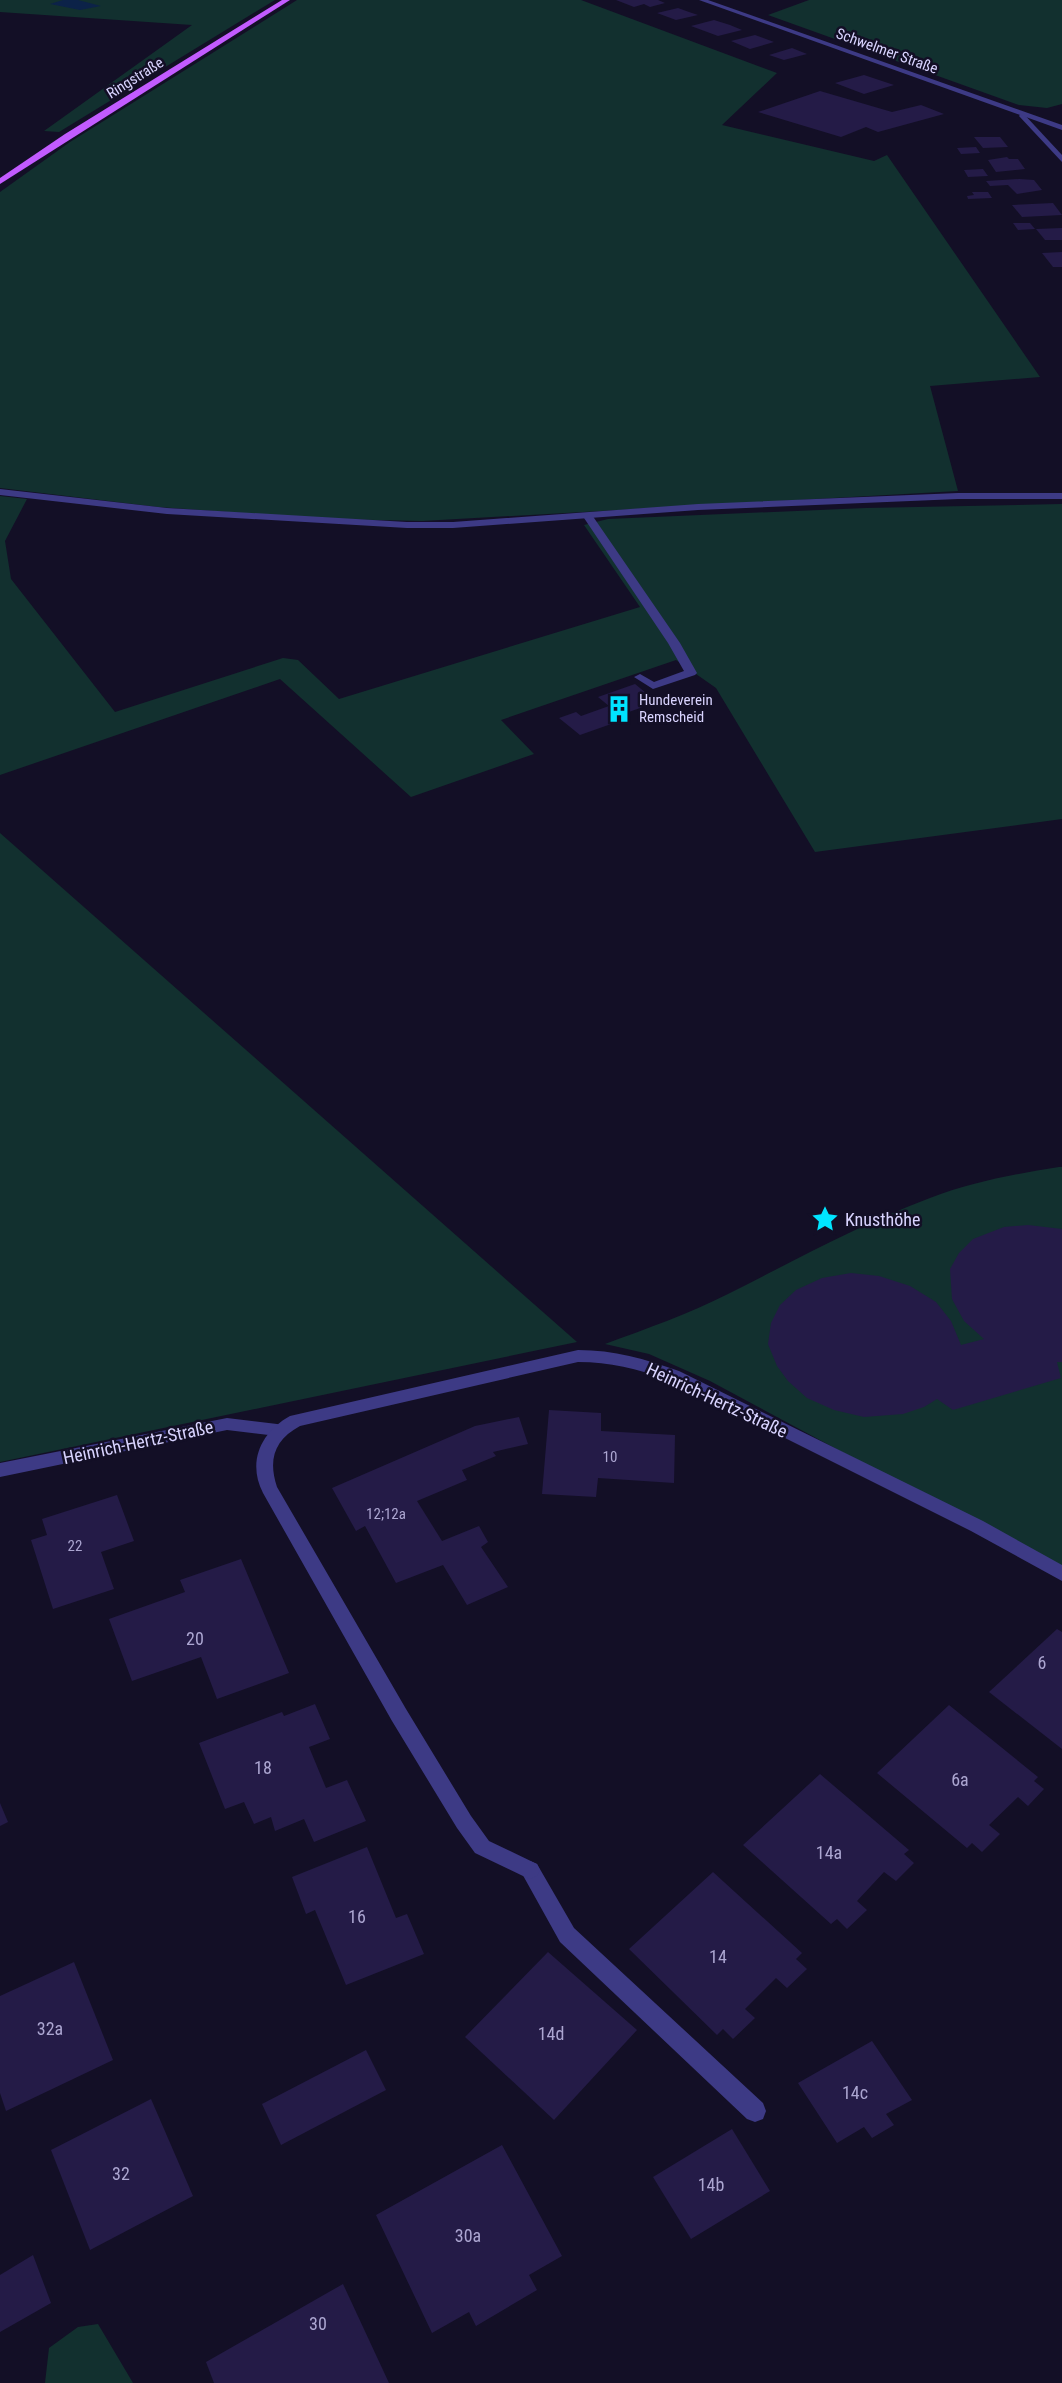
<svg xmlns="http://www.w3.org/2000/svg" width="1062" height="2383" viewBox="0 0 1062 2383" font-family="'Roboto Condensed',sans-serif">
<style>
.green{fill:#12302f}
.water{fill:#0c2248}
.building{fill:#241b47}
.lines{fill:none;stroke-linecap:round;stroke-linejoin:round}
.service{fill:#3d3a85;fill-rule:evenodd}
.minor{fill:#3d3a85;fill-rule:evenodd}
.tertiary{fill:#3d3a85;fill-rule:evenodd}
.primary{fill:#c25bff;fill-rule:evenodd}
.labels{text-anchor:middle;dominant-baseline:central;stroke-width:5;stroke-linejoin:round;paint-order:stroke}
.far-street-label{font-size:15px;fill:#d9d4ff;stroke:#130f26}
.far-poi-label{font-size:15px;fill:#d9d4ff;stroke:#130f26;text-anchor:start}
.number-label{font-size:15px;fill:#aca6d1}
.poi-label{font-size:18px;fill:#d9d4ff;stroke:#130f26;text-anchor:start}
.street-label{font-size:18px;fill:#d9d4ff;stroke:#130f26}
.near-number-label{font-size:18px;fill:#aca6d1}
</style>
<rect width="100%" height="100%" fill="#130f26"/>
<g class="green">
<path d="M0 0H275L59 132 44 131 192 25 0 12Z"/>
<path d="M297 0H581L777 73 722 125 874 161 887 155 1040 377 930 386 958 491 422 521 329 519 158 507 0 488V192L70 142Z"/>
<path d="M809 0H1062V104L1047 108 1019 105 768 15Z"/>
<path d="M0 496 27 499 5 541 11 579 115 712 283 658 298 660 339 699 640 607 584 525 608 519 866 508 1062 504V819L815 852 716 688 676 660 501 720 534 754 411 797 280 679 0 775Z"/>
<path d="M0 833 577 1342 0 1462Z"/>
<path d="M1059 1167H1062V1570L710 1381 649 1354 605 1344C646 1329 688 1314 728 1294 794 1261 860 1224 930 1198 972 1182 1015 1174 1059 1167Z"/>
<path d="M98 2324 133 2383H45L49 2348 78 2327Z"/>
</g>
<path class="water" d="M63 0H78L101 6 80 10 50 4Z"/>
<g class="building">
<path d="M616 0H658L665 3 650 7 644 4 634 7Z"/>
<path d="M678 8 689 12 698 15 676 20 657 13Z"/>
<path d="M714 20 730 25 742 30 718 36 691 26Z"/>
<path d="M755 35 774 42 750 49 731 41Z"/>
<path d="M792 48 807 54 784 60 769 55Z"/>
<path d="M864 75 894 85 864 94 835 83Z"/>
<path d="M820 91 892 112 921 105 944 114 878 132 866 127 841 137 758 112Z"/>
<path d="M974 137H1000L1008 147 983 148Z"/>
<path d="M976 147 980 153 961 154 957 148Z"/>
<path d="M1007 157 1009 159H1018L1025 169 996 172 988 160Z"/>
<path d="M983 169 988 176 968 177 964 170Z"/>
<path d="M1019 179 1034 180 1042 190 1017 194 1008 185 990 186 986 181Z"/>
<path d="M972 192H988L992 198 968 199 967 196 974 195Z"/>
<path d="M1053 203 1062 215 1022 217 1012 205Z"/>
<path d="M1013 223H1030L1035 229 1018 230Z"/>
<path d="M1062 228V240H1045L1036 229Z"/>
<path d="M1062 252V267H1053L1042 253Z"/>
<path d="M635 684 657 702 609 719 614 723 580 735 559 718 576 712 581 716 609 706 598 697Z"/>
<path d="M1028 1225 1062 1229V1362H1057L1061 1378 953 1410 937 1399 924 1407 903 1414 864 1417 834 1410 807 1398 788 1381 777 1366 768 1344 771 1323 780 1305 796 1290 822 1278 851 1273 879 1276 910 1286 936 1302 951 1321 961 1345 984 1339 964 1321 952 1299 950 1269 959 1253 973 1239 1004 1227Z"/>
<path d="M549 1410 601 1413V1431L675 1435 674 1483 598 1478 596 1497 542 1494Z"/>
<path d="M519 1417 528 1444 493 1452 496 1456 462 1470 467 1480 417 1501 442 1541 479 1526 488 1542 481 1547 508 1587 467 1605 443 1565 396 1583 365 1526 356 1531 332 1488 475 1426Z"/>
<path d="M117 1495 134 1541 101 1552 114 1589 53 1609 31 1540 47 1535 42 1519Z"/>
<path d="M241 1559 289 1673 217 1699 201 1657 132 1681 109 1619 185 1592 180 1580Z"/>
<path d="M1057 1629 1062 1632V1749L989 1692Z"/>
<path d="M315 1704 330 1739 309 1747 326 1788 347 1780 366 1821 314 1842 304 1819 275 1831 271 1817 254 1824 244 1802 225 1809 199 1743 282 1712 284 1716Z"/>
<path d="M949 1705 1038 1777 1034 1781 1044 1789 1028 1806 1018 1797 989 1825 1000 1834 982 1852 972 1843 967 1848 877 1773Z"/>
<path d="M820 1774 909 1850 904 1854 914 1863 896 1881 884 1872 857 1901 867 1910 847 1929 837 1919 831 1924 743 1845Z"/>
<path d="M0 1803 8 1822 0 1826Z"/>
<path d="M367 1847 396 1918 407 1914 424 1954 346 1985 315 1910 306 1914 292 1877Z"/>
<path d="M713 1872 802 1953 796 1959 807 1969 787 1988 776 1978 745 2009 755 2018 733 2039 723 2029 717 2035 629 1949Z"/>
<path d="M548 1952 637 2030 554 2120 465 2037Z"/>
<path d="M74 1962 113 2060 6 2111 0 2093V1996Z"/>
<path d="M872 2041 912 2100 886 2114 894 2125 872 2138 864 2127 837 2143 798 2083Z"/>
<path d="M366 2050 386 2090 281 2145 262 2104Z"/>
<path d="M151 2099 193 2196 90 2250 51 2150Z"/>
<path d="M732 2129 770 2191 691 2239 653 2177Z"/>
<path d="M502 2145 562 2256 529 2275 537 2290 476 2326 469 2312 432 2333 376 2215Z"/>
<path d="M33 2255 51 2303 0 2332V2275Z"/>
<path d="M343 2284 389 2383H214L206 2362Z"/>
</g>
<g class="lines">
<g class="service">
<path d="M583 513 592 515 680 643 697 673 695 675 653 689 634 677 640 674 654 682 684 671 668 643 582 515Z"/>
<path d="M227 1418 277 1424 283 1425 285 1430 283 1435 277 1436 227 1430 0 1477V1463Z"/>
<path d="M530 1861 537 1864 574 1928 763 2103 766 2111 763 2119 755 2122 747 2119 560 1942 520 1870 523 1864Z"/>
</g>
<g class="minor">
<path d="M1022 112 1062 155V162L1019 116Z"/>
<path d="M0 489 167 508 407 522H453L698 504 958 493H1062V499H958L698 510 453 528H407L167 514 0 495Z"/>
<path d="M578 1350C614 1350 645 1359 679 1371L983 1521 1062 1565V1581L971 1531 667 1379C637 1369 610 1362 578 1362L300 1426C274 1440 268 1460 277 1487L406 1709 471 1816 489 1841 537 1864 540 1870 537 1876 530 1879 523 1876 475 1853 457 1828 392 1721 263 1493C247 1462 261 1432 290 1416Z"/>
</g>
<path class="tertiary" d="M699 0H708L1062 125V130Z"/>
<path class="primary" d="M282 0H290L0 184V178L65 134Z"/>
</g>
<defs>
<symbol id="building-bare" viewBox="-9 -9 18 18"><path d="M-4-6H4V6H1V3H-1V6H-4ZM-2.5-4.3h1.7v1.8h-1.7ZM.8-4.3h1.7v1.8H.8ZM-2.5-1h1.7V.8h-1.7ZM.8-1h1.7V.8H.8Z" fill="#00e5ff" stroke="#130f26" stroke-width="2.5" paint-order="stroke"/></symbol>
<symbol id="sight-bare" viewBox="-9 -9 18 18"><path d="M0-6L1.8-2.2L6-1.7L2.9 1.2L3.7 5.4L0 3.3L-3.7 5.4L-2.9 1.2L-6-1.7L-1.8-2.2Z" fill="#00e5ff" stroke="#130f26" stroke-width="2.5" paint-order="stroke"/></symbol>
</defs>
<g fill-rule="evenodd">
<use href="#building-bare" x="600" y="690" width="38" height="38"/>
<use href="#sight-bare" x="806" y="1200" width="38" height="38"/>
</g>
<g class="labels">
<g class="far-street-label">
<text transform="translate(887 51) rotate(20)">Schwelmer Straße</text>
<text transform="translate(135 78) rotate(-32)">Ringstraße</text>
</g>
<g class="far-poi-label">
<text x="639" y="700">Hundeverein<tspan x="639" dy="17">Remscheid</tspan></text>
</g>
<g class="number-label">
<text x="610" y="1457">10</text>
<text x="386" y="1514">12;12a</text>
<text x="75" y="1546">22</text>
</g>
<g class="poi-label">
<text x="845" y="1219">Knusthöhe</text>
</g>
<g class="street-label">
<text transform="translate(717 1400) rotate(25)">Heinrich-Hertz-Straße</text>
<text transform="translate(138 1442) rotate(-12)">Heinrich-Hertz-Straße</text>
</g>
<g class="near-number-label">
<text x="195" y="1638">20</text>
<text x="1042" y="1662">6</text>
<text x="263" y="1767">18</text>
<text x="960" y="1779">6a</text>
<text x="829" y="1852">14a</text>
<text x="357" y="1916">16</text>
<text x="718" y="1956">14</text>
<text x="50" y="2028">32a</text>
<text x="551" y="2033">14d</text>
<text x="855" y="2092">14c</text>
<text x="121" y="2173">32</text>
<text x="711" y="2184">14b</text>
<text x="468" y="2235">30a</text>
<text x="318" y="2323">30</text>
</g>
</g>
</svg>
